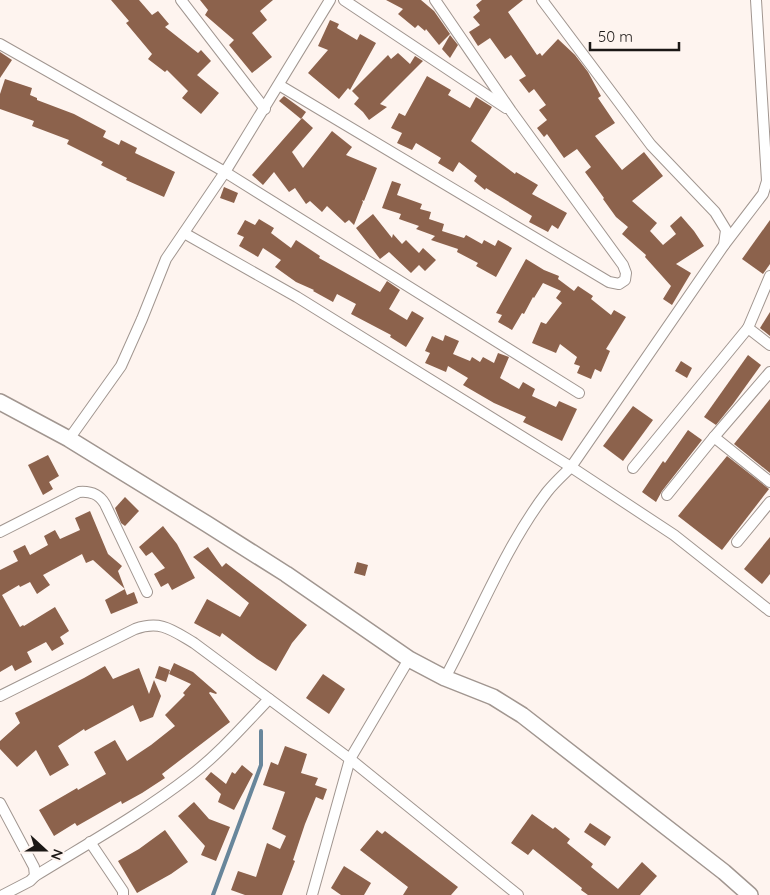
<svg xmlns="http://www.w3.org/2000/svg" width="770" height="895" viewBox="0 0 770 895" font-family="Quicksand,sans-serif">
<style>
.lines{fill:none;stroke-linecap:round;stroke-linejoin:round}
.stream{stroke:#68869b;stroke-width:4}
.building{fill:#8c624c}
.street-casing{stroke:#a19690;stroke-width:12}
.secondary-casing{stroke:#a19690;stroke-width:18}
.street{stroke:#fff;stroke-width:10}
.secondary{stroke:#fff;stroke-width:15}
</style>
<rect width="100%" height="100%" fill="#fef4ef"/>
<g class="lines">
<path class="stream" d="M213 895 261 765V731"/>
</g>
<g class="building">
<path d="M111 0H139L152 15 158 11 169 24 165 27 198 53 201 50 211 61 197 75 219 93 201 114 182 98 188 91 167 70 165 72 148 59 152 54 126 23 129 21Z"/>
<path d="M200 0H273L260 11 267 20 252 33 272 57 252 73 229 45 234 40 205 15 208 10Z"/>
<path d="M386 0H421L434 11 450 34 439 45 426 29 425 31 418 25 415 28 398 14 403 9Z"/>
<path d="M482 0H523L508 12 537 55 540 53 542 56 558 39 575 55 588 72 601 96 598 98 615 123 595 136 622 170 644 152 663 176 632 201 657 223 650 231 663 245 676 234 670 226 681 216 694 231 704 246 676 264 691 273 672 305 663 299 671 286 645 257 646 255 622 234 628 227 616 217 603 199 604 198 585 172 591 167 577 149 564 158 547 134 544 137 537 128 547 120 539 110 546 105 534 89 529 93 519 80 526 76 511 55 505 59 490 38 478 46 469 32 480 25 473 17 480 11 476 5Z"/>
<path d="M330 20 339 24 337 28 357 40 360 34 376 43 350 90 348 88 339 99 308 73 328 50 318 46Z"/>
<path d="M450 35 458 45 450 58 442 49Z"/>
<path d="M0 52 12 60 0 78Z"/>
<path d="M398 53 410 64 415 56 423 61 380 104 387 107 369 120 363 112 354 104 359 98 352 91 388 55 391 59Z"/>
<path d="M427 76 451 90 448 95 470 108 476 97 492 107 471 141 515 174 516 172 538 185 532 194 567 213 558 229 552 225 548 232 529 222 532 216 486 188 485 190 474 181 477 176 459 162 453 172 438 163 441 158 416 143 412 150 397 143 402 133 391 128 399 113 405 116Z"/>
<path d="M5 79 32 88 30 95 37 98V100L74 114 106 131 103 137 119 145 121 140 137 148 135 153 175 172 164 197 126 180 127 178 101 165 103 162 67 144 69 140 32 126 34 121 0 109V94Z"/>
<path d="M284 96 306 112 301 119 279 101Z"/>
<path d="M302 118 313 128 292 152 303 168 332 131 352 147 346 155 377 168 364 201 362 200 363 202 354 225 349 220 345 223 327 206 322 212 310 201 306 204 295 188 289 192 274 172 263 185 252 175Z"/>
<path d="M392 181 401 184 397 195 422 204 420 209 431 212 429 219 444 224 442 231 464 238 466 235 482 244 484 240 495 246 498 240 512 248 496 277 476 266 478 263 457 252 458 249 431 240 435 236 416 229 419 226 399 219 401 214 382 208Z"/>
<path d="M224 187 238 193 234 203 220 198Z"/>
<path d="M373 214 392 238 393 234 402 244 406 240 419 253 423 248 436 260 425 271 419 265 411 273 389 252 380 259 356 228Z"/>
<path d="M259 219 274 228 271 233 291 248 296 240 320 256 319 258 380 292 387 281 400 290 389 309 407 320 412 311 424 318 406 347 390 337 391 335 351 314 356 304 337 294 333 302 313 291 314 290 296 282 275 267 281 260 263 248 258 257 239 246 244 237 237 234 245 220 255 225Z"/>
<path d="M770 220V264L763 274 742 259Z"/>
<path d="M526 259 544 270 559 276 558 279 574 291 578 286 593 296 591 299 611 315 614 310 626 317 606 349 610 351 601 372 595 369 591 379 577 373 580 366 574 364 577 357 560 344 556 353 532 343 541 322 546 324 562 303 556 298 561 291 543 283 534 298 533 297 524 314 522 313 512 330 498 322 502 315 496 313Z"/>
<path d="M770 312V336L760 328Z"/>
<path d="M445 335 459 341 453 354 470 361 472 357 480 362 483 357 494 363 498 353 509 357 500 378 519 389 523 382 535 389 532 396 556 407 559 401 577 409 562 441 523 422 526 417 494 403 463 385 468 378 448 366 446 372 425 363 430 353 425 351 432 336 443 341Z"/>
<path d="M748 355 761 365 733 404 716 425 704 417Z"/>
<path d="M681 361 692 368 687 378 675 371Z"/>
<path d="M770 399V473L734 444Z"/>
<path d="M633 406 653 420 623 461 603 446Z"/>
<path d="M688 430 702 440 662 491 656 502 642 492 663 461 665 463Z"/>
<path d="M48 455 59 476 49 482 53 489 43 495 28 465Z"/>
<path d="M727 456 769 489 722 550 678 516Z"/>
<path d="M125 497 139 511 125 526 121 523 115 508Z"/>
<path d="M90 511 108 554 122 566 118 571 127 595 134 592 138 603 111 614 105 600 125 589 93 560 86 563 82 554 43 575 50 585 37 594 30 582 20 587 19 585 2 595 20 627 23 625 24 626 55 607 69 631 60 637 64 644 52 651 46 642 27 652 32 662 15 671 12 665 0 672V570L18 561 13 551 25 545 30 555 48 545 44 536 55 530 60 539 80 530 75 518Z"/>
<path d="M163 526 177 544 195 578 172 590 168 583 161 587 154 574 165 568 152 552 146 556 139 547Z"/>
<path d="M770 537V574L762 584 744 569Z"/>
<path d="M208 547 222 567 226 563 307 625 292 643 276 671 257 659 222 633 220 637 194 623 207 599 240 617 249 603 193 557Z"/>
<path d="M357 562 368 565 365 576 354 573Z"/>
<path d="M174 663 193 672 217 693 216 694 210 692 209 693 230 722 162 774 165 778 142 793 122 804 121 801 77 826 75 823 54 836 39 810 65 795 77 788 78 790 106 774 94 752 115 740 127 761 151 745 175 726 165 715 185 695 183 693 191 684 169 674Z"/>
<path d="M105 666 113 679 139 668 149 694 154 680 161 696 153 717 140 722 133 705 85 731 84 729 58 746 69 765 50 776 36 750 17 767 0 749V741L20 723 15 713 84 678Z"/>
<path d="M159 666 170 670 166 682 155 678Z"/>
<path d="M323 674 345 689 329 714 306 698Z"/>
<path d="M285 746 307 754 301 773 318 778 315 785 327 789 323 800 316 797 305 824 293 860 295 861 282 895H245L231 890 238 871 256 877 267 843 280 849 286 836 272 829 285 792 263 785 271 762 278 765Z"/>
<path d="M242 765 253 774 234 810 218 802 221 794 205 779 211 772 226 784 232 772 235 774Z"/>
<path d="M194 802 209 819 230 827 216 861 201 855 205 846 178 816Z"/>
<path d="M532 814 553 829 555 827 570 839 567 843 593 864 591 867 618 889 642 862 657 876 640 895H588L581 890 582 888 533 849 528 855 511 843Z"/>
<path d="M590 823 611 837 605 846 584 832Z"/>
<path d="M165 830 188 862 171 874 137 893 118 861 139 849Z"/>
<path d="M377 830 382 834 385 831 458 887 451 895H403L408 887 360 850Z"/>
<path d="M344 866 371 883 364 895H341L331 888Z"/>
</g>
<g class="lines">
<defs>
<g id="street">
<path d="M181 0 265 109"/>
<path d="M344 0 506 108"/>
<path d="M0 44 225 172 579 393"/>
<path d="M279 85 609 282 619 284 625 280 626 273 623 265 511 111 435 0"/>
<path d="M184 233 297 297 571 467 674 535 770 611"/>
<path d="M724 245 763 194 767 181 756 0"/>
<path d="M748 328 770 276"/>
<path d="M714 437 770 482"/>
<path d="M69 439 121 366 142 319 166 259 225 172 330 0"/>
<path d="M633 468 748 328 770 345"/>
<path d="M667 495 714 437 770 372"/>
<path d="M0 532 79 492C91 491 99 494 105 504L147 592"/>
<path d="M737 542 770 502"/>
<path d="M445 678C478 617 505 547 547 492 554 483 563 475 571 467L724 245 726 230 715 212 651 145 542 0"/>
<path d="M0 696 135 629C161 620 172 630 194 643L350 759 518 895"/>
<path d="M0 803 34 867 35 876 30 881 3 895"/>
<path d="M90 842 123 891V895"/>
<path d="M35 876C87 844 141 814 190 776 219 754 244 725 269 699"/>
<path d="M312 895 350 759 409 659"/>
</g>
<path id="secondary" d="M0 402 69 439 207 524 286 574 409 659 445 678 493 697 522 715 724 872 750 895"/>
</defs>
<use href="#street" class="street-casing"/>
<use href="#secondary" class="secondary-casing"/>
<use href="#street" class="street"/>
<use href="#secondary" class="secondary"/>
</g>
<g transform="translate(45 850) rotate(111)" stroke="#fef4ef" stroke-width="4" paint-order="stroke">
<path d="M0-4L9 19L0 12L-9 19Z" fill="#1b1715"/>
<text y="-8" font-size="14" font-weight="bold" text-anchor="middle" fill="#1b1715">N</text>
</g>
<path d="M590 42v8h89v-8" fill="none" stroke="#1b1715" stroke-width="2.5"/>
<text x="598" y="42" font-size="15" fill="#1b1715" stroke="#fef4ef" stroke-width="4" paint-order="stroke">50 m</text>
</svg>
